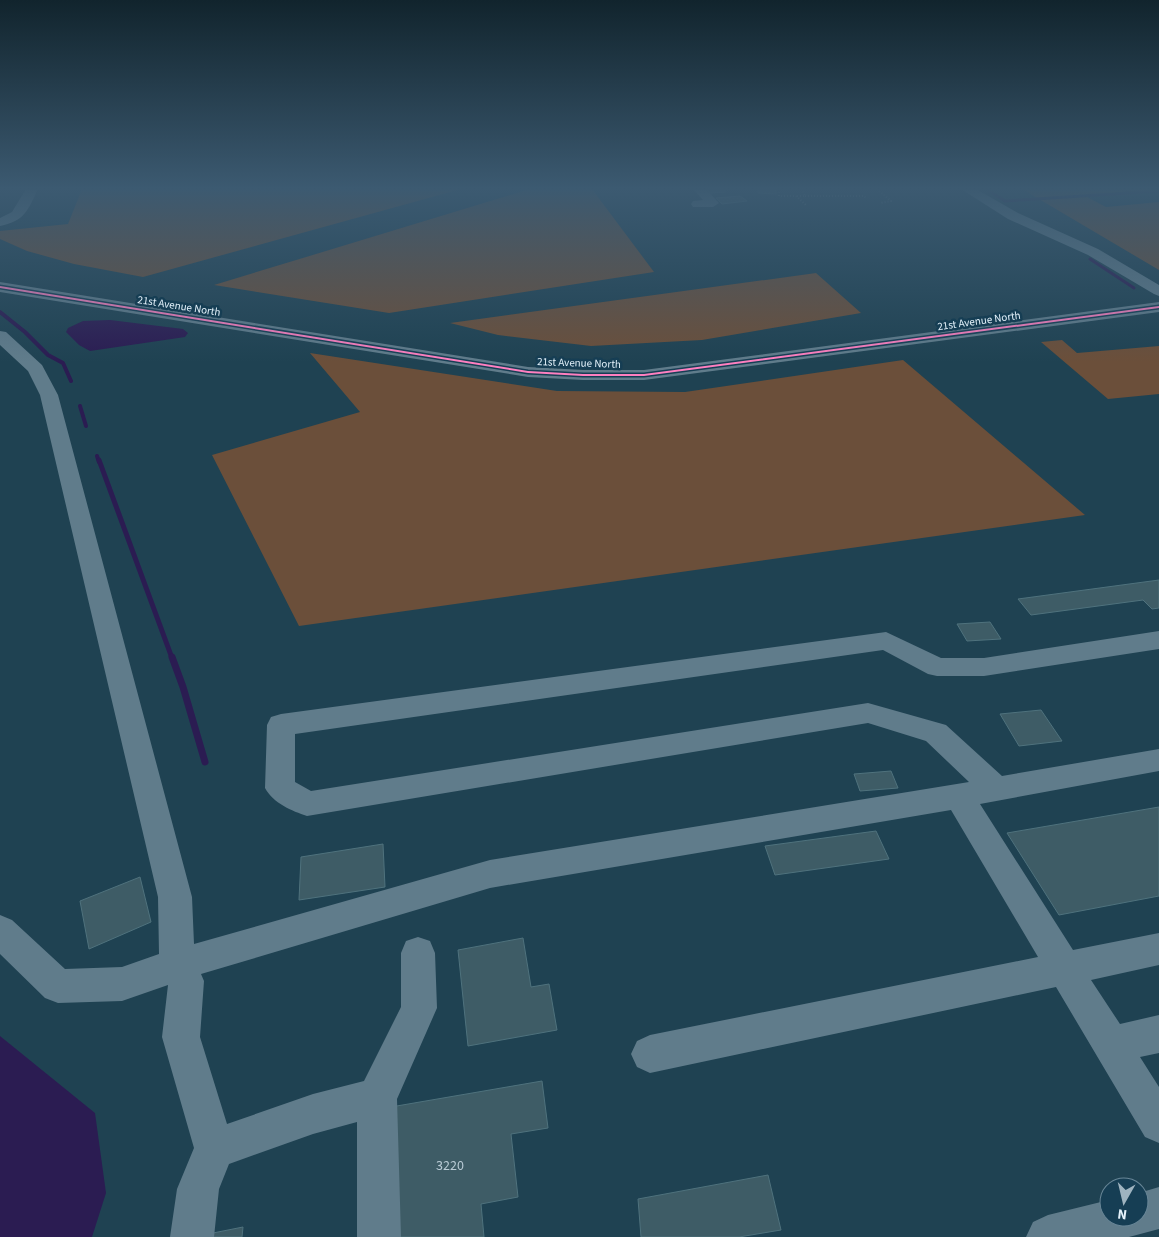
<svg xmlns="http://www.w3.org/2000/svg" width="1159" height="1237" viewBox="0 0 1159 1237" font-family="'Source Sans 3',sans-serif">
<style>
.green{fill:#6b4f3a}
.water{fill:#2b1c52}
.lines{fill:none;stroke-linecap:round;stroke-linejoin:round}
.stream-far3{stroke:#2b1c52;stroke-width:3}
.stream-far2{stroke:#2b1c52;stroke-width:4}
.stream-far1{stroke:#2b1c52;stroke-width:5}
.stream{stroke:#2b1c52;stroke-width:7}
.building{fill:#3e5c66;stroke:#4f727d}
.path{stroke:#647c88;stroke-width:2;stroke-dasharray:1 2;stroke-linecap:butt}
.minor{fill:#607c8b;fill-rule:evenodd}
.cycleway-casing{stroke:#163e54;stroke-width:3}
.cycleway{fill:#ff80c0;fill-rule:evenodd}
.labels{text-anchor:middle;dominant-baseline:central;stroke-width:5;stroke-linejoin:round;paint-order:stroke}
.far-street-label{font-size:11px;fill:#e4f2fb;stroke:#163e54}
.near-number-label{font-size:14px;fill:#baccd6}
</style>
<rect width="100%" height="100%" fill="#1f4252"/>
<g class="green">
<path d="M82 189H461L143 277 74 264 27 251 0 239V231L68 224Z"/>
<path d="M530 189H592L654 272 389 313 214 285Z"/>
<path d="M1022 189H1159V192L1087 197 1106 207 1159 202V270Z"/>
<path d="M816 273 861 313 702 340 591 346 498 335 450 323Z"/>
<path d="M1062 340 1077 353 1159 346V394L1108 399 1041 342Z"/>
<path d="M310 353 557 391 685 392 903 360 1085 515 299 626 212 455 360 412Z"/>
</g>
<g class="water">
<path d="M110 320 183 329 188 333 185 337 90 351 79 345 66 332 68 328 83 321Z"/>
<path d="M0 1036 95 1113 106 1193 92 1237H0Z"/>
</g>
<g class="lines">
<g class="stream-far3">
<path d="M986 189 1005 201 1159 191"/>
<path d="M1090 259 1134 288"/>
</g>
<g class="stream-far2">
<path d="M0 312 25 332 48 355 63 363 71 381"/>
<path d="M80 406 86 426"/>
<path d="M97 456 99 462"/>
</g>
<path class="stream-far1" d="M99 460 172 658"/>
<path class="stream" d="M172 657 183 687 205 762"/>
</g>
<g class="building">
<path d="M705 189H723L726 192 710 193Z"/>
<path d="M758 189H776V194L758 193Z"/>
<path d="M740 196 747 201 722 204 716 198Z"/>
<path d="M1159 580V608L1152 609 1143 600 1031 615 1018 599Z"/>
<path d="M990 622 1001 639 967 641 957 624Z"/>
<path d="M1041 710 1062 741 1019 746 1000 714Z"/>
<path d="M891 771 898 788 860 791 854 774Z"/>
<path d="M1159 807V896L1059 915 1007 833Z"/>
<path d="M876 831 889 859 775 875 765 846Z"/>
<path d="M383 844 385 887 299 900 301 857Z"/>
<path d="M140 877 151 922 89 949 80 901Z"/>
<path d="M523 938 531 987 549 984 557 1030 468 1046 458 950Z"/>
<path d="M542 1081 548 1128 511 1134 518 1197 481 1204 484 1237H387L385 1108Z"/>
<path d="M768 1175 781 1230 739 1237H641L638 1199Z"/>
<path d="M243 1227 242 1237H203V1235Z"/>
</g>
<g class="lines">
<g class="path">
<path d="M779 189V196H796L806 205"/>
<path d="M877 189 891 201 880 203"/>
<path d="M727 190 730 189"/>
<path d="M797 196H805L802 189"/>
<path d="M805 196H864L866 198"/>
</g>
<g class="minor">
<path d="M26 189H38C28 210 25 221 0 226V218L12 212Z"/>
<path d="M693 189H706L719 203 713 207H693L691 204 693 201 703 200Z"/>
<path d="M961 189H976L1018 213 1098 249 1159 285V296L1154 294 1088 255 1008 219Z"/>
<path d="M0 282 528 367 583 370H644L1159 302V312L644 380H583L528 377 0 292Z"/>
<path d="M0 331 6 332 42 365 58 395 192 897 194 944 490 860 969 782 926 741 868 723 307 816C292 811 273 803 265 788L267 725 271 717 281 714 886 632 941 658H984L1159 631V649L984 676H937L928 674 883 650 295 734V782L311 791 868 703 946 725 1002 776 1159 749V771L980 804 1073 950 1159 933V965L1091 980 1120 1024 1159 1015V1053L1140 1057 1159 1087V1143L1145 1137 1056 987 650 1073 637 1067 631 1054 637 1041 650 1035 1038 957 951 810 490 888 201 974 204 981 200 1037 227 1124 313 1094 364 1081 401 1007V953L406 941 418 937 430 941 435 953 437 1008 397 1099 401 1237H357V1122L313 1134 229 1164 219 1189 214 1237H170L177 1189 194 1148 162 1037 168 985 122 1001 58 1003 45 998 0 954V915L12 920 65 969 122 967 159 954 158 897 40 395 28 371 0 345Z"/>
<path d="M1159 1187V1229L1129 1237H1026L1033 1222 1048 1215 1109 1200V1217H1139V1193Z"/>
</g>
<defs>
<path id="cycleway" d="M0 286 528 371 583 374H644L1159 306V308L644 376H583L528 373 0 288Z"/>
</defs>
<use href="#cycleway" class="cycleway-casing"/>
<use href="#cycleway" class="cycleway"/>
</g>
<linearGradient id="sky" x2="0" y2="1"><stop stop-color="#11242d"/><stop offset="0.52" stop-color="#3c5a71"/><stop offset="1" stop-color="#3c5a71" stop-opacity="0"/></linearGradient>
<rect width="1159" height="362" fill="url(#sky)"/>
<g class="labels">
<g class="far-street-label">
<text transform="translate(179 306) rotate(9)">21st Avenue North</text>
<text transform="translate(979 321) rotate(-8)">21st Avenue North</text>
<text transform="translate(579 363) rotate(2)">21st Avenue North</text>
</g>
<g class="near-number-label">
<text x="450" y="1166">3220</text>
</g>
</g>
<g transform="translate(1124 1202) rotate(188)"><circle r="24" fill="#163e54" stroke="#688697"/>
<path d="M0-4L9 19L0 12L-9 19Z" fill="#9fb4c0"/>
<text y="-8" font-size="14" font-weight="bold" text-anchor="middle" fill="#e4f2fb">N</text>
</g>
</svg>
